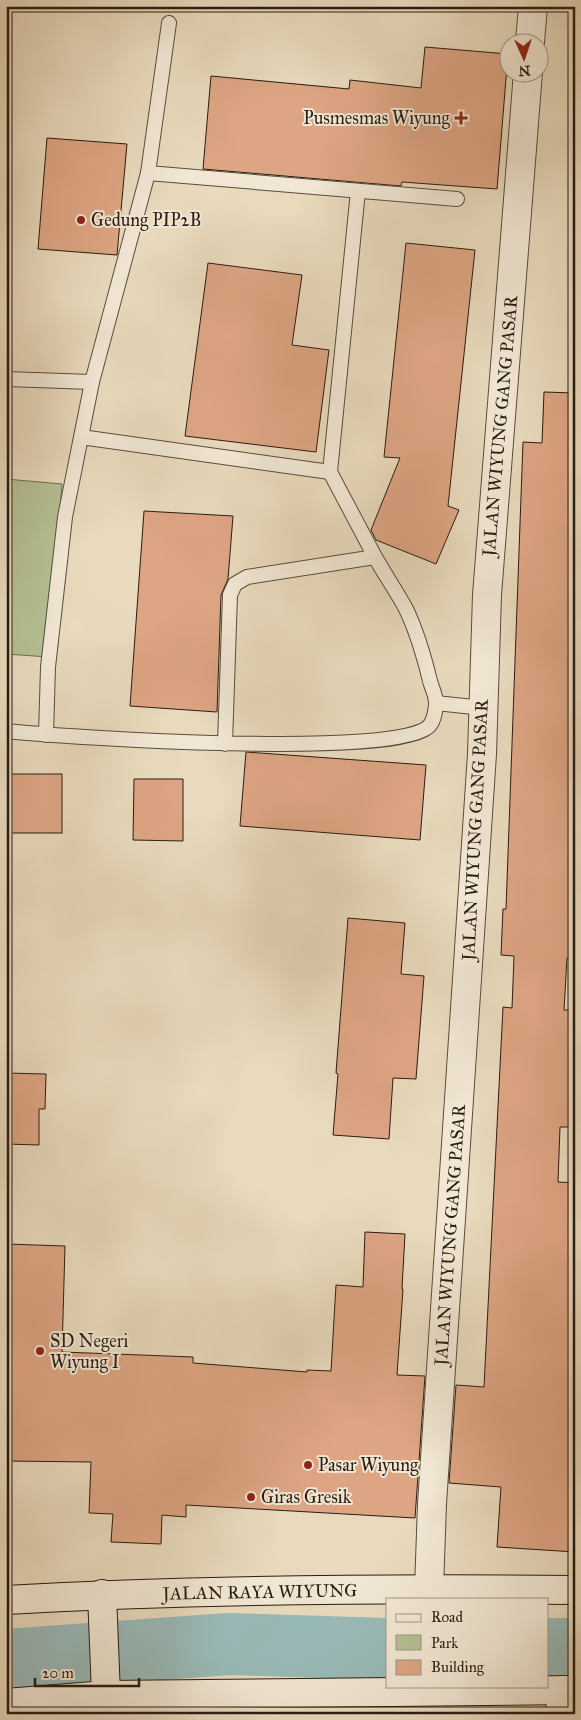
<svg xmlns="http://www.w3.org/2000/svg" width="581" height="1720" viewBox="0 0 581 1720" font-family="'IM FELL Great Primer',serif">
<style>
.green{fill:#b4c093;stroke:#6e6e52}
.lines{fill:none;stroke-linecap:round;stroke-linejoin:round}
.river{stroke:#99bab8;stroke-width:62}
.building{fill:#dea584;stroke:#291c11}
.lane-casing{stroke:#594c3c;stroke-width:16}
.street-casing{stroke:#594c3c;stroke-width:30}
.secondary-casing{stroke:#291c11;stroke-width:30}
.lane{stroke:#f1e7d4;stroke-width:14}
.street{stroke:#f1e7d4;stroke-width:28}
.secondary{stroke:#f1e7d4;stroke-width:28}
.poi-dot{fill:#8f2418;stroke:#f1e7d4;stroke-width:2}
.labels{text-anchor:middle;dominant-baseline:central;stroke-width:4;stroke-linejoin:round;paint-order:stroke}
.poi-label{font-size:18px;fill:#291c11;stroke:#f1e7d4;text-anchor:start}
.street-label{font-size:18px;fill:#291c11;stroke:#f1e7d4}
</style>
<rect width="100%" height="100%" fill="#e9dabd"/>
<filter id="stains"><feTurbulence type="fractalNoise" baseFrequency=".004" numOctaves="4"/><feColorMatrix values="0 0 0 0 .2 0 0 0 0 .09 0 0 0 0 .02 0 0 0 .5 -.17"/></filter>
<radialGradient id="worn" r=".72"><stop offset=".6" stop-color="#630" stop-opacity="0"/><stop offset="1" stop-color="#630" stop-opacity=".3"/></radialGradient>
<path class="green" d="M6 479 62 484 48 657 6 654Z"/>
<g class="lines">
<g class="river">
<path d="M547 1649H575"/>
<path d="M6 1660 229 1644 387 1649"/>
</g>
</g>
<g class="building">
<path d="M425 47 508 54 497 189 402 182 401 186 203 169 211 76 349 89 350 80 421 88Z"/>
<path d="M47 138 127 144 117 255 38 249Z"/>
<path d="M406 243 475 250 448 506 459 510 436 564 376 540 371 530 400 458 384 457Z"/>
<path d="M208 263 302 275 292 345 329 350 316 452 185 436Z"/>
<path d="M544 392 575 393V958H567L564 1010H575V1127H560L558 1182 575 1183V1552L497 1547 501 1487 449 1483 456 1385 484 1387 503 1007 512 1008 514 956 501 955 503 909H506L523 442 542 443Z"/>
<path d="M144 511 233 516 228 579 221 595 217 712 130 706Z"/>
<path d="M246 752 426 765 420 840 240 826Z"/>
<rect x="10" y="774" width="52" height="59"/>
<path d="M134 779H183V841L133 840Z"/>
<path d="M348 918 405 923 401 974 424 976 416 1079 393 1078 389 1139 333 1135 338 1074 336 1073Z"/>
<path d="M6 1073 46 1074 45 1109H39V1145L6 1144Z"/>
<path d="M365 1232 405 1234 402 1289H403L397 1375 425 1376 415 1518 186 1505V1517L162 1515 161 1544 111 1542 113 1514 89 1513 91 1462 6 1461V1244L65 1246 62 1352 193 1357V1363L307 1372V1370L331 1371 336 1285 363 1287Z"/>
</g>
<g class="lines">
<defs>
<g id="lane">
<path d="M148 173 457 199"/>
<path d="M358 191 330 472 375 557"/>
<path d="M6 379 92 382"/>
<path d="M81 437 92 382 148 173 169 23"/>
<path d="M436 703 483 708"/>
<path d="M6 731C62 737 405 760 430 725 434 720 436 709 436 703 436 696 432 688 430 681 424 656 417 632 406 609 397 592 385 575 375 557L247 577 235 584 230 595 225 744"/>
<path d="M46 735 48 667 65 517 81 437 330 472"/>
</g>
<g id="street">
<path d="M530 42 533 6"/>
<path d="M429 1589 432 1504 482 754 487 595 528 72"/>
<path d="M560 1714 562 1690"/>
</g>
<g id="secondary">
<path d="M102 1594 106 1695"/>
<path d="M6 1600C195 1589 385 1588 575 1590"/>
<path d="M6 1703 106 1695 575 1690"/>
</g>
</defs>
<use href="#lane" class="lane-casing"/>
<use href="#street" class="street-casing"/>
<use href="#secondary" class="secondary-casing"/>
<use href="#lane" class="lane"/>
<use href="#street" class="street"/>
<use href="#secondary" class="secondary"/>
</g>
<g class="poi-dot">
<path d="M458.5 110.5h5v5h5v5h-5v5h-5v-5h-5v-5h5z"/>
<circle cx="81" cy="220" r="5"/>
<circle cx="40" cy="1351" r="5"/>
<circle cx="308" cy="1465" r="5"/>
<circle cx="251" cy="1497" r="5"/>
</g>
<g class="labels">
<g class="poi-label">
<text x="450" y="118" text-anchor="end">Pusmesmas Wiyung</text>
<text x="91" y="220">Gedung PIP2B</text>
<text x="50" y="1341">SD Negeri<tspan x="50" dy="21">Wiyung I</tspan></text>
<text x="318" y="1465">Pasar Wiyung</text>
<text x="261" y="1497">Giras Gresik</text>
</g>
<g class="street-label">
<text transform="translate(500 426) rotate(-85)">JALAN WIYUNG GANG PASAR</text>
<text transform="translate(475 830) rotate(-87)">JALAN WIYUNG GANG PASAR</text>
<text transform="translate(450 1235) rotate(-86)">JALAN WIYUNG GANG PASAR</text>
<text transform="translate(260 1592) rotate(-1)">JALAN RAYA WIYUNG</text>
</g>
</g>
<rect width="581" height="1720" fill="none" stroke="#e9dabd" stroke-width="25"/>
<rect x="8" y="8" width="566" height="1705" fill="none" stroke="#291c11" stroke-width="2.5"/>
<rect x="12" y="12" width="556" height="1695" fill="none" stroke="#291c11"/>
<rect x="386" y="1598" width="162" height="90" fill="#f1e7d4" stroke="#a19686"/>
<rect x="396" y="1614" width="25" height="8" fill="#f1e7d4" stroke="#a19686"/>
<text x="431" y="1622" font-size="15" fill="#291c11">Road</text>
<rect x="396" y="1635" width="25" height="15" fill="#b4c093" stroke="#a19686"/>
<text x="431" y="1648" font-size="15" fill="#291c11">Park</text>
<rect x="396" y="1660" width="25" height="15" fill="#dea584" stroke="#a19686"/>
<text x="431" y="1672" font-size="15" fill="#291c11">Building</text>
<g transform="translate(524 58) rotate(177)"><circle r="24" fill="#f1e7d4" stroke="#a19686"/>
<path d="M0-4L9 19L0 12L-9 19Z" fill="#8f2418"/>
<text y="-8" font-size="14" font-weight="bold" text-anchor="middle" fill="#291c11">N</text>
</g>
<path d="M35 1678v8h104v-8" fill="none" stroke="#291c11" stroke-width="2.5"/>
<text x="42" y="1678" font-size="15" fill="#291c11" stroke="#f1e7d4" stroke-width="4" paint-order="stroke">20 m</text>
<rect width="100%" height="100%" filter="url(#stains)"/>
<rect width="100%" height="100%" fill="url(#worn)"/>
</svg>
